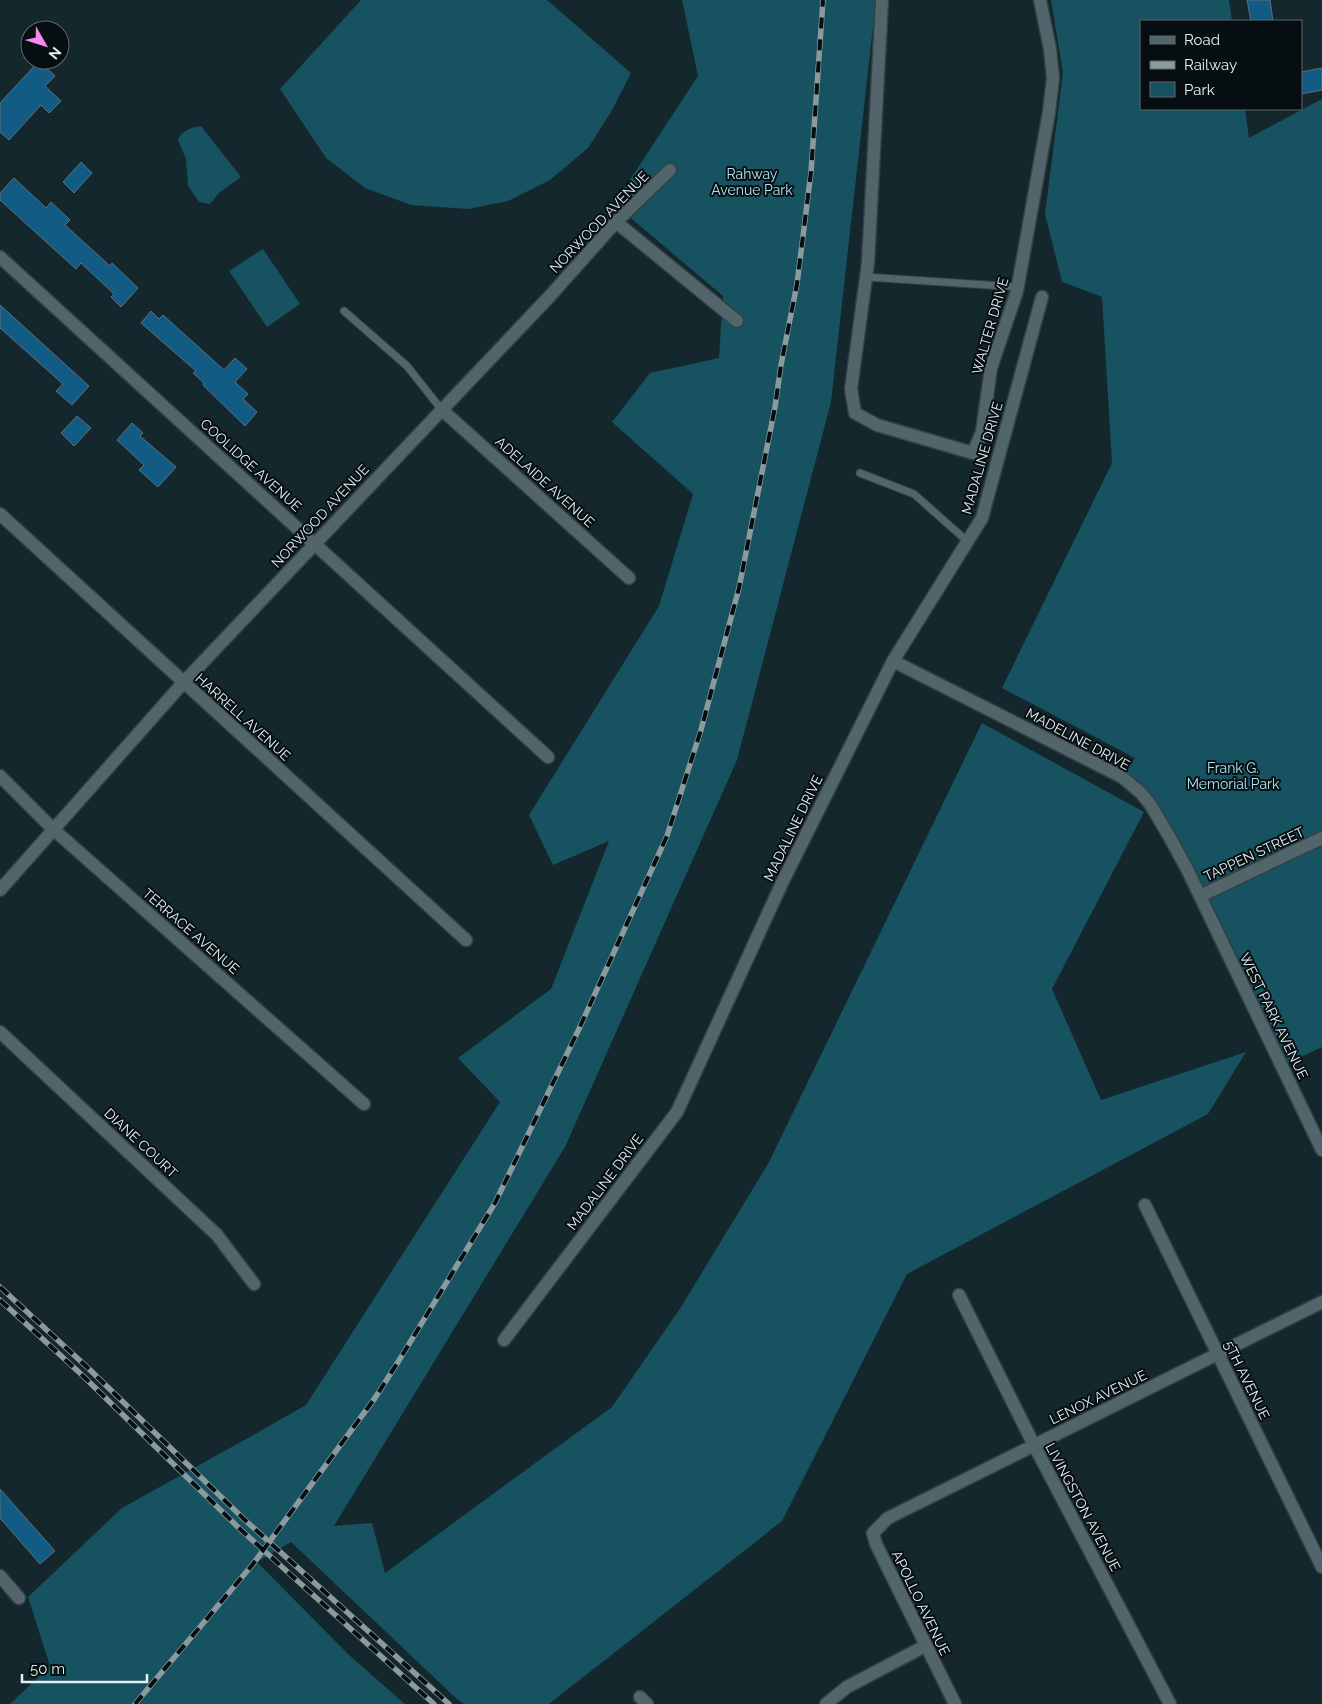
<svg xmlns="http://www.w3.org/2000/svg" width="1322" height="1704" viewBox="0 0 1322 1704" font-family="Raleway,sans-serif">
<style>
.green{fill:#165260}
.building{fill:#115b84;stroke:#5f6f7b}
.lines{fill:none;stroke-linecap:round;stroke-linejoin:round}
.service-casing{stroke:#334145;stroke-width:9}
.minor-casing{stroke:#334145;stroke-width:15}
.service{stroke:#51656b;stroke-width:7}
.minor{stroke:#51656b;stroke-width:12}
.rail-casing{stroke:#8b9a9d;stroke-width:5.5}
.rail{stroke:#070e11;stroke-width:4;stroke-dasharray:11;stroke-linecap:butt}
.labels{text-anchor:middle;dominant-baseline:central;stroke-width:4;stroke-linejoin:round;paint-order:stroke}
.park-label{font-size:14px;fill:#ade4f4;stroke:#070e11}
.street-label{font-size:14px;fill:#e3eff2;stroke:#070e11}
</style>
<rect width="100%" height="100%" fill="#14272c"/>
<g class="green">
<path d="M361 0H547L631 73 611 112 588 148 550 180 508 201 468 209 411 205 365 188 326 158 280 89Z"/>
<path d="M682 0H876L831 402 737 760 565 1147 334 1526 372 1523 385 1573 612 1407 681 1307 768 1164 982 723 1144 812 1052 989 1101 1100 1246 1052 1208 1114 907 1274 782 1521 549 1704H464L459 1701 291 1542 257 1562 349 1655 405 1704H10L50 1666 28 1597 122 1508 255 1434 306 1405 500 1102 458 1058 551 989 609 841 553 865 529 815 659 606 693 494 612 422 650 373 719 358 723 296 614 204 698 76Z"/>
<path d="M1051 0H1229L1232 21H1141V109H1245L1249 138 1322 99V1047L1286 1064 1224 935 1218 917 1200 896 1180 857 1122 777 1135 758 1002 688 1112 463 1102 297 1062 282 1045 214 1063 73Z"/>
<path d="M201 126 241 177 219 193 210 204 199 202 188 186 186 159 178 140C181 131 192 127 201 126Z"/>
<path d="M263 249 300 304 267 327 229 271Z"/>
</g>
<g class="building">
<path d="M1247 0H1270L1273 21H1251Z"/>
<path d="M39 61 55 76 45 86 61 101 49 113 41 105 9 140 0 132V103Z"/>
<path d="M1322 68V90L1301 94V72Z"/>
<path d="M81 162 92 173 74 193 63 182Z"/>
<path d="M14 178 46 208 51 202 70 220 65 225 110 266 112 263 138 288 121 307 111 297 114 294 81 263 76 269 0 200V193Z"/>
<path d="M0 305 89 386 72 405 56 391 63 384 0 328Z"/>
<path d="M151 311 159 319 163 315 224 370 235 358 247 369 235 382 248 394 243 399 257 412 245 426 203 385 204 383 193 373 196 371 141 323Z"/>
<path d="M77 416 91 428 74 446 61 433Z"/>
<path d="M132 423 143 433 140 436 176 467 158 487 139 470 144 465 117 440Z"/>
<path d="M0 1489 55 1551 40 1564 0 1518Z"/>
</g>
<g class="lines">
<defs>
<g id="service">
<path d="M866 277 1018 287"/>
<path d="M344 311 407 366 441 409"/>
<path d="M860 473 914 494 967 541"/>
</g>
<g id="minor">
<path d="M882 0 868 263 851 389 855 413 877 425 973 453 982 432 991 368 1017 291 1049 112 1053 78 1050 49 1040 0"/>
<path d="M616 222 737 321"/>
<path d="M0 257 548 757"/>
<path d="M441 409 629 578"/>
<path d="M0 514 466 940"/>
<path d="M893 661 1122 777 1141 793 1150 804 1169 836 1188 871 1322 1150"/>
<path d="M0 776 53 829 364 1104"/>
<path d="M0 890 183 683 549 297 616 222 670 170"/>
<path d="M1200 896 1322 838"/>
<path d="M0 1032 217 1235 254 1284"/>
<path d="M1145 1205 1322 1567"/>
<path d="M959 1295 1034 1445 1170 1704"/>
<path d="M504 1340 677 1112 782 883 893 661 982 518 1042 297"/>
<path d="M0 1576 19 1598"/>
<path d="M640 1697 647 1704"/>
<path d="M826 1704 847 1687 925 1646"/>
<path d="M955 1704 876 1544 873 1533 888 1518 1322 1302"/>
</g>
</defs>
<use href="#service" class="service-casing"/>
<use href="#minor" class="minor-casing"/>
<use href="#service" class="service"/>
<use href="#minor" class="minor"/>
<defs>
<g id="rail">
<path d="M0 1287 88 1368 247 1522 449 1704"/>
<path d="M0 1300 81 1374 240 1529 434 1704"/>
<path d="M135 1704 253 1564 375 1398 398 1362 495 1203 578 1031 667 836 701 730 739 588 775 407 781 365 797 284 811 172 823 0"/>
</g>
</defs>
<use href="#rail" class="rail-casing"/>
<use href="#rail" class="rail"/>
</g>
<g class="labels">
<g class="park-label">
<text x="752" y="174">Rahway<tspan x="752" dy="16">Avenue Park</tspan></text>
<text x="1233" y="768">Frank G.<tspan x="1233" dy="16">Memorial Park</tspan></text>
</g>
<g class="street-label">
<text transform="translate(599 222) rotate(-46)">NORWOOD AVENUE</text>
<text transform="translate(990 326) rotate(-74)">WALTER DRIVE</text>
<text transform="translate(982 458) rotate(-74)">MADALINE DRIVE</text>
<text transform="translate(251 465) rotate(42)">COOLIDGE AVENUE</text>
<text transform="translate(545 482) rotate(42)">ADELAIDE AVENUE</text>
<text transform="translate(320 516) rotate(-47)">NORWOOD AVENUE</text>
<text transform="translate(243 717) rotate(42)">HARRELL AVENUE</text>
<text transform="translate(1078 739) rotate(28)">MADELINE DRIVE</text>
<text transform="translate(793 828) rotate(-64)">MADALINE DRIVE</text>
<text transform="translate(1254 854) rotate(-25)">TAPPEN STREET</text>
<text transform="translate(191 931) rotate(41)">TERRACE AVENUE</text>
<text transform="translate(1274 1016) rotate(64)">WEST PARK AVENUE</text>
<text transform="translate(141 1143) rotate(43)">DIANE COURT</text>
<text transform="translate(605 1182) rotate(-53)">MADALINE DRIVE</text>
<text transform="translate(1247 1380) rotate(64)">5TH AVENUE</text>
<text transform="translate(1098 1397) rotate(-26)">LENOX AVENUE</text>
<text transform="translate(1083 1507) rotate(62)">LIVINGSTON AVENUE</text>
<text transform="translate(921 1603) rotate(64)">APOLLO AVENUE</text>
</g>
</g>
<rect x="1140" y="20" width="162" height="90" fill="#070e11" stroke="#5f686b"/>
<rect x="1150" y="36" width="25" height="8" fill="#51656b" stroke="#5f686b"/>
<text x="1184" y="45" font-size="15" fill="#e3eff2">Road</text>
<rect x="1150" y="61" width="25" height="8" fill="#8b9a9d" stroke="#5f686b"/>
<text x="1184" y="70" font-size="15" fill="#e3eff2">Railway</text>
<rect x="1150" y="82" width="25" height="15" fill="#165260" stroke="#5f686b"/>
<text x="1184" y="95" font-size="15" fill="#e3eff2">Park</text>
<g transform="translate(45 45) rotate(129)"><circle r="24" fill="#070e11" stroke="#5f686b"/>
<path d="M0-4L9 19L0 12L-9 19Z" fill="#f589ef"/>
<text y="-8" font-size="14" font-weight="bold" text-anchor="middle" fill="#e3eff2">N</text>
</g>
<path d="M22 1674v8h125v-8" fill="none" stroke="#e3eff2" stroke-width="2.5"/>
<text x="30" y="1674" font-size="15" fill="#e3eff2" stroke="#070e11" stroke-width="4" paint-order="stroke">50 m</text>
</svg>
